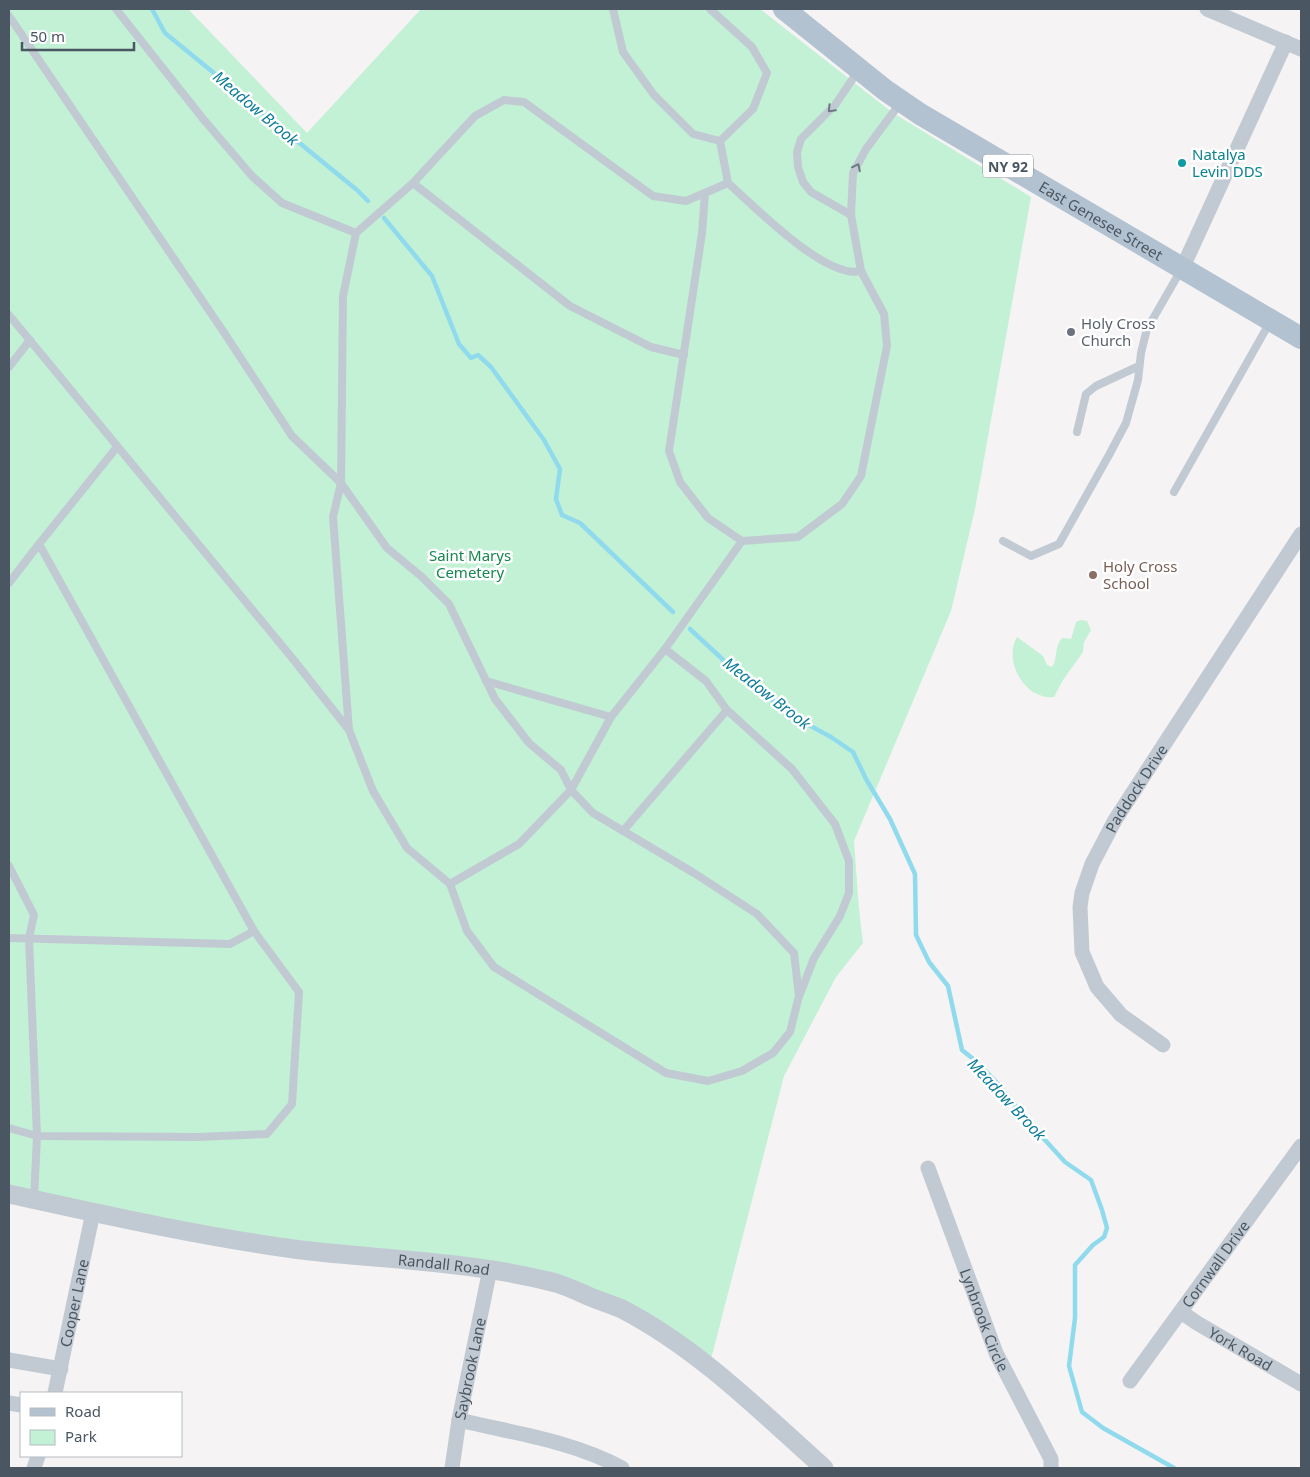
<svg xmlns="http://www.w3.org/2000/svg" width="1310" height="1477" viewBox="0 0 1310 1477" font-family="'Noto Sans',sans-serif">
<style>
.green{fill:#c3f1d5}
.lines{fill:none;stroke-linecap:round;stroke-linejoin:round}
.stream{stroke:#90daee;stroke-width:4.5}
.service{stroke:#c1cad2;stroke-width:8}
.minor{stroke:#c1cad2;stroke-width:15}
.tertiary{stroke:#c1cad2;stroke-width:19}
.primary{stroke:#b3c2d1;stroke-width:22}
.oneway{stroke:#6e7983}
.culture-dot{fill:#0f9aa8;stroke:#fff;stroke-width:2}
.worship-dot{fill:#6b7280;stroke:#fff;stroke-width:2}
.education-dot{fill:#8d6e63;stroke:#fff;stroke-width:2}
.labels{text-anchor:middle;dominant-baseline:central;stroke-width:5;stroke-linejoin:round;paint-order:stroke}
.shield{fill:#fff;stroke:#808990;stroke-width:1}
.shield-label{font-size:14px;font-weight:bold;fill:#4a5661}
.culture-label{font-size:15px;fill:#0d838f;stroke:#fff;text-anchor:start}
.street-label{font-size:15px;fill:#4a5661;stroke:#fff}
.worship-label{font-size:15px;fill:#5b616d;stroke:#fff;text-anchor:start}
.park-label{font-size:15px;fill:#17864f;stroke:#fff}
.education-label{font-size:15px;fill:#785e54;stroke:#fff;text-anchor:start}
.water-label{font-size:16px;font-style:italic;fill:#0c7c9b;stroke:#fff}
</style>
<rect width="100%" height="100%" fill="#f5f3f3"/>
<g class="green">
<path d="M9 9H188L307 133 421 9H760L893 113 1031 197 975 509 951 611 854 841 859 909 863 943 836 977 784 1076 709 1367 557 1283 303 1250 9 1194Z"/>
<path d="M1081 620 1087 621 1091 630 1084 642 1083 652 1063 680 1054 697C1025 700 1003 662 1017 637L1043 656 1047 665 1052 667C1058 658 1054 647 1062 638L1071 639 1076 622Z"/>
</g>
<g class="lines">
<g class="stream">
<path d="M152 9 165 33 357 190 368 201"/>
<path d="M384 218 432 276 459 344 471 358 478 355 491 367 544 440 560 469 556 499 562 515 580 523 673 612"/>
<path d="M690 629 733 669 794 717 831 737 853 752 866 779 890 819 915 874 916 935 929 962 948 986 962 1050 977 1062 999 1085 1025 1118 1065 1162 1091 1180 1102 1210 1107 1228 1104 1237 1093 1245 1075 1265V1318L1069 1366 1082 1412 1103 1428 1174 1468"/>
</g>
<g class="service">
<path d="M116 9 204 120 252 176 282 203 356 233"/>
<path d="M613 9 623 52 654 95 693 134 720 141"/>
<path d="M710 9 752 47 767 73 753 109 720 141"/>
<path d="M9 16 223 331 292 436 341 483 343 296 356 233 413 183"/>
<path d="M720 141 728 183"/>
<path d="M705 193 702 233 669 451 680 482 708 518 742 541 798 537 842 504 861 476 887 346 884 314 861 271 851 215 853 173 866 149 901 102"/>
<path d="M851 215 811 192 803 182 798 167 797 152 801 139 835 105 858 71"/>
<path d="M9 315 293 659 349 730"/>
<path d="M684 355 651 347 570 306 413 183 475 116 504 100 524 102 653 196 686 201 728 183C754 206 826 280 861 271"/>
<path d="M9 367 30 340"/>
<path d="M1077 432 1086 394 1096 386 1139 366"/>
<path d="M341 483 387 548 422 577 449 604 495 699 529 743 561 770 571 790 593 813 694 873 757 914 794 953 799 996 790 1032 773 1053 742 1071 708 1081 666 1073 494 967 467 931 450 884 519 844 571 790 611 717 665 649 742 541"/>
<path d="M341 483 333 517 349 730 373 791 407 848 450 884"/>
<path d="M1174 492 1270 322"/>
<path d="M1003 541 1031 556 1059 544 1109 455 1126 423 1138 380 1141 353 1147 329 1181 270"/>
<path d="M9 583 39 544"/>
<path d="M665 649 706 681 727 710 792 769 835 824 849 861V893L840 916 814 958 800 994"/>
<path d="M486 681 611 717"/>
<path d="M623 831 727 710"/>
<path d="M9 866 34 915 29 938 37 1136 34 1200"/>
<path d="M9 938 230 944 254 931"/>
<path d="M9 1128 37 1136 199 1137 267 1134 292 1104 299 992 254 931 39 544 117 447"/>
</g>
<g class="minor">
<path d="M1207 9 1301 49"/>
<path d="M1182 269 1286 42"/>
<path id="s1" d="M1163 1045 1121 1015 1097 987 1082 952 1080 907 1082 893 1092 864 1115 820 1301 534"/>
<path id="s2" d="M928 1168 996 1353 1051 1459V1468"/>
<path id="s3" d="M1181 1312 1197 1323 1301 1384"/>
<path d="M9 1360 61 1369"/>
<path id="s4" d="M1130 1381 1301 1146"/>
<path id="s5" d="M55 1393 93 1212"/>
<path d="M9 1403 21 1405"/>
<path d="M459 1420C513 1433 573 1441 622 1468"/>
<path d="M34 1468 38 1456"/>
<path id="s6" d="M452 1468 459 1420 490 1269"/>
</g>
<path class="tertiary" id="s7" d="M9 1194C105 1215 203 1237 301 1250 386 1260 472 1261 556 1283 569 1287 581 1293 593 1298 603 1302 613 1305 622 1309 699 1349 760 1411 824 1468"/>
<path class="primary" id="s8" d="M784 9 885 90 920 114 1301 338"/>
</g>
<defs><path id="oneway-chevron" d="M-2-3.5L2.5 0L-2 3.5" fill="none" stroke-width="1.6" stroke-linecap="round" stroke-linejoin="round" transform="scale(1.25)"/></defs>
<g class="oneway">
<use href="#oneway-chevron" transform="translate(831 109) rotate(133)"/>
<use href="#oneway-chevron" transform="translate(857 167) rotate(-64)"/>
</g>
<circle class="culture-dot" cx="1182" cy="163" r="5"/>
<circle class="worship-dot" cx="1071" cy="332" r="5"/>
<circle class="education-dot" cx="1093" cy="575" r="5"/>
<g class="labels">
<rect class="shield" x="983" y="154.5" width="50" height="23" rx="4"/>
<g class="shield-label">
<text x="1008" y="166">NY 92</text>
</g>
<g class="culture-label">
<text x="1192" y="154">Natalya<tspan x="1192" dy="17">Levin DDS</tspan></text>
</g>
<g class="street-label">
<text stroke="none"><textPath href="#s8" startOffset="382">East Genesee Street</textPath></text>
<text stroke="none"><textPath href="#s1" startOffset="304">Paddock Drive</textPath></text>
<text stroke="none"><textPath href="#s7" startOffset="441">Randall Road</textPath></text>
<text stroke="none"><textPath href="#s4" startOffset="145">Cornwall Drive</textPath></text>
<text stroke="none"><textPath href="#s5" startOffset="92">Cooper Lane</textPath></text>
<text stroke="none"><textPath href="#s2" startOffset="162">Lynbrook Circle</textPath></text>
<text stroke="none"><textPath href="#s3" startOffset="70">York Road</textPath></text>
<text stroke="none"><textPath href="#s6" startOffset="101">Saybrook Lane</textPath></text>
</g>
<g class="worship-label">
<text x="1081" y="323">Holy Cross<tspan x="1081" dy="17">Church</tspan></text>
</g>
<g class="park-label">
<text x="470" y="555">Saint Marys<tspan x="470" dy="17">Cemetery</tspan></text>
</g>
<g class="education-label">
<text x="1103" y="566">Holy Cross<tspan x="1103" dy="17">School</tspan></text>
</g>
<g class="water-label">
<text transform="translate(256 108) rotate(40)">Meadow Brook</text>
<text transform="translate(767 693) rotate(38)">Meadow Brook</text>
<text transform="translate(1007 1099) rotate(47)">Meadow Brook</text>
</g>
</g>
<rect width="1310" height="1477" fill="none" stroke="#4a5661" stroke-width="20"/>
<rect x="20" y="1392" width="162" height="65" fill="#ffffff" stroke="#b7bbc0"/>
<rect x="30" y="1408" width="25" height="8" fill="#b3c2d1" stroke="#b7bbc0"/>
<text x="65" y="1417" font-size="15" fill="#4a5661">Road</text>
<rect x="30" y="1430" width="25" height="15" fill="#c3f1d5" stroke="#b7bbc0"/>
<text x="65" y="1442" font-size="15" fill="#4a5661">Park</text>
<path d="M22 42v8h112v-8" fill="none" stroke="#4a5661" stroke-width="2.5"/>
<text x="30" y="42" font-size="15" fill="#4a5661" stroke="#ffffff" stroke-width="4" paint-order="stroke">50 m</text>
</svg>
